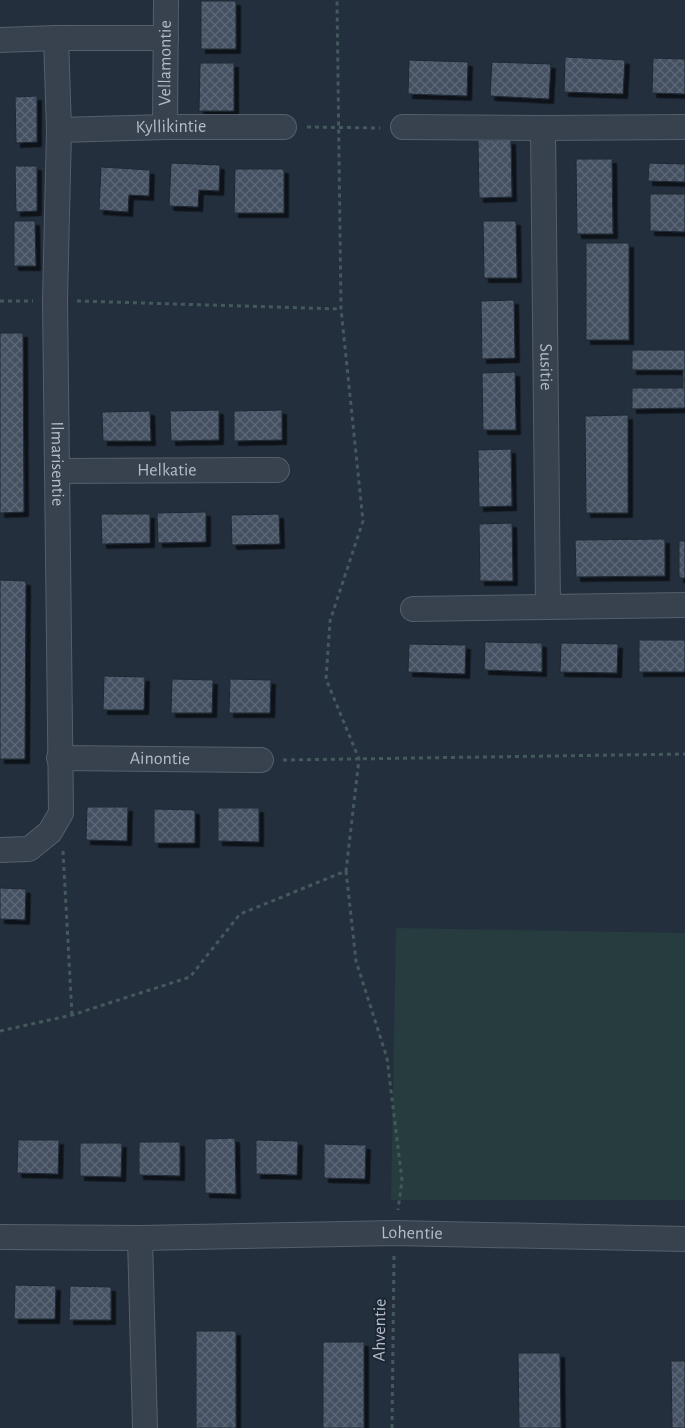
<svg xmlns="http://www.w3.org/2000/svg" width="685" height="1428" viewBox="0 0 685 1428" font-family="'Alegreya Sans',sans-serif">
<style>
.grass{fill:#263c3f}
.building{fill:url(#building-cross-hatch);stroke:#1f2835;filter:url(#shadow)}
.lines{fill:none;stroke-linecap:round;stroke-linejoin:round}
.minor-casing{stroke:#565f6c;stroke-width:26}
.path{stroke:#44595c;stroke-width:3;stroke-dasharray:4 4;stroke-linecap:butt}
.minor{stroke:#38414e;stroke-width:24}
.labels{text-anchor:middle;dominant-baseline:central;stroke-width:4;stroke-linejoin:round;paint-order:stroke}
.street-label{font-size:18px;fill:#b4bcc9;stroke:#1d2633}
</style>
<defs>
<pattern id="building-cross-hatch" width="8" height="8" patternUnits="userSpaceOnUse" patternTransform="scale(1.25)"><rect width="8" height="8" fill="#455162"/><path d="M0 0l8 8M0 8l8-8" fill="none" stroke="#5d6877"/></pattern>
<filter id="shadow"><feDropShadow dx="4.5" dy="4.5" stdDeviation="0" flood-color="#0009"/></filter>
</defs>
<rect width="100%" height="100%" fill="#242f3e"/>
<path class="grass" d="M396 928 685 933V1200H391Z"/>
<g class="building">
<rect x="201" y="1" width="35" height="48"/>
<path d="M565 57 625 60 623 94 564 92Z"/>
<path d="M653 58 685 59V94L652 93Z"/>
<path d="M409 60 468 62 467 96 408 94Z"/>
<path d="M492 62 551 64 549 99 490 96Z"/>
<path d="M200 63H234V111H199Z"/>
<path d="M37 96V142L16 143 15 97Z"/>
<path d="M478 140H511L512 197 479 198Z"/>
<path d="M576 159H612L613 234H577Z"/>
<path d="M171 163 220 165 219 191 199 190 198 207 169 206Z"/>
<path d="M649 163 685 164V182L648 181Z"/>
<path d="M15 166H37V211L16 212Z"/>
<path d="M101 167 150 170 149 196 129 195 128 212 99 210Z"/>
<path d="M235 169H284V213H234Z"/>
<path d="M650 194H685V232L650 231Z"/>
<path d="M14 221H35L36 266H14Z"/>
<path d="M483 221H516L517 278H484Z"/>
<rect x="586" y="243" width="43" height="97"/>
<path d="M514 300 515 358 482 359 481 301Z"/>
<path d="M0 333H23L24 512 0 513Z"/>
<path d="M632 350H685V408L632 409V388H683V370H632Z"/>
<path d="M515 372 516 430H483L482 373Z"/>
<path d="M219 410V440L171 441 170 411Z"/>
<path d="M282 410V440L234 441V411Z"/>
<path d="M150 411 151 441H103L102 412Z"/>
<path d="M628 415V513H586L585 416Z"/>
<path d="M511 449 512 506 479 507 478 450Z"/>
<path d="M206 512V542L158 543 157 513Z"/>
<path d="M101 514H150V543L102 544Z"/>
<path d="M279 514 280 544 232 545 231 515Z"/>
<path d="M512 523 513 581H480L479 524Z"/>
<path d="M665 539V576L576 577 575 540Z"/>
<rect x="679" y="541" width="6" height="37"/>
<path d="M0 580 26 581 25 759H0Z"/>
<rect x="639" y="640" width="46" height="32"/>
<path d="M485 642 542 643V672L484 670Z"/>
<path d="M561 643 618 644 617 673 560 672Z"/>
<path d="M409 644 466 645 465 674 408 672Z"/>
<path d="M104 676 145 677 144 710H103Z"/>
<path d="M172 679 213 680 212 713H171Z"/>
<path d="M230 679 271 680 270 713H229Z"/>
<path d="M87 807H128L127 841 86 840Z"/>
<path d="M218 808H259V842L218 841Z"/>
<path d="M154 809 195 810V843H154Z"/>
<path d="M0 888 26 889 25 920 0 919Z"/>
<path d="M235 1138 236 1194 205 1193V1139Z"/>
<path d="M18 1140H59L58 1174 17 1173Z"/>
<path d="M256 1140 298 1141 297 1175 256 1174Z"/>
<path d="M139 1142H180V1176L139 1175Z"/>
<path d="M80 1143H122L121 1177 80 1176Z"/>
<path d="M324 1144 366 1145 365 1179 324 1178Z"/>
<path d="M15 1285 56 1286 55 1319H14Z"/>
<path d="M70 1286 111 1287V1320H69Z"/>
<rect x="196" y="1331" width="40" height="97"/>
<rect x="323" y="1342" width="41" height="86"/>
<path d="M518 1353H560L561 1428H519Z"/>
<path d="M671 1361H685V1428H672Z"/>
</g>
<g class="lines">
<defs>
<g id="minor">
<path d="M56 38H166"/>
<path id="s1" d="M0 40 56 38 59 130 55 300 61 813 50 832 29 849 0 850"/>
<path id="s2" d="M165 127 166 0"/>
<path d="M403 127 543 128"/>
<path id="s3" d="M685 127 543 128 548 607 685 605"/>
<path id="s4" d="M59 130 165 127H284"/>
<path id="s5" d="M57 471 277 470"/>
<path d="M413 609 548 607"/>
<path id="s6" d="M59 758 261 760"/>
<path id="s7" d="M0 1237 140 1238 395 1233 685 1239"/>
<path d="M140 1238 145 1428"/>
</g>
</defs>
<use href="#minor" class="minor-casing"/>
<g class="path">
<path d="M307 127 380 128"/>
<path d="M0 301H33"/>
<path d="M77 301 341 309"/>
<path d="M283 760 685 754"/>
<path d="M63 851 72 1015"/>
<path d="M346 871 356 961 387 1058 402 1180 398 1210"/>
<path d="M0 1031 72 1015 190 977 240 914 346 871 359 759 326 679 330 621 363 521 341 309 337 0"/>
<path d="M392 1428 394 1256"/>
</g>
<use href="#minor" class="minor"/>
</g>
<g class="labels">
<g class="street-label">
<text stroke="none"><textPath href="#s2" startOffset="64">Vellamontie</textPath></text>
<text stroke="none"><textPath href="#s4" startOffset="112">Kyllikintie</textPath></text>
<text stroke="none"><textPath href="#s3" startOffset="381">Susitie</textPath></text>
<text stroke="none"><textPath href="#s1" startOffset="482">Ilmarisentie</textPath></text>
<text stroke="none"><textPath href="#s5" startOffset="110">Helkatie</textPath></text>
<text stroke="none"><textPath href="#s6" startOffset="101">Ainontie</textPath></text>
<text stroke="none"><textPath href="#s7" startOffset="412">Lohentie</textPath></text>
<text transform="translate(380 1330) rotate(-89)">Ahventie</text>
</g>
</g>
</svg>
